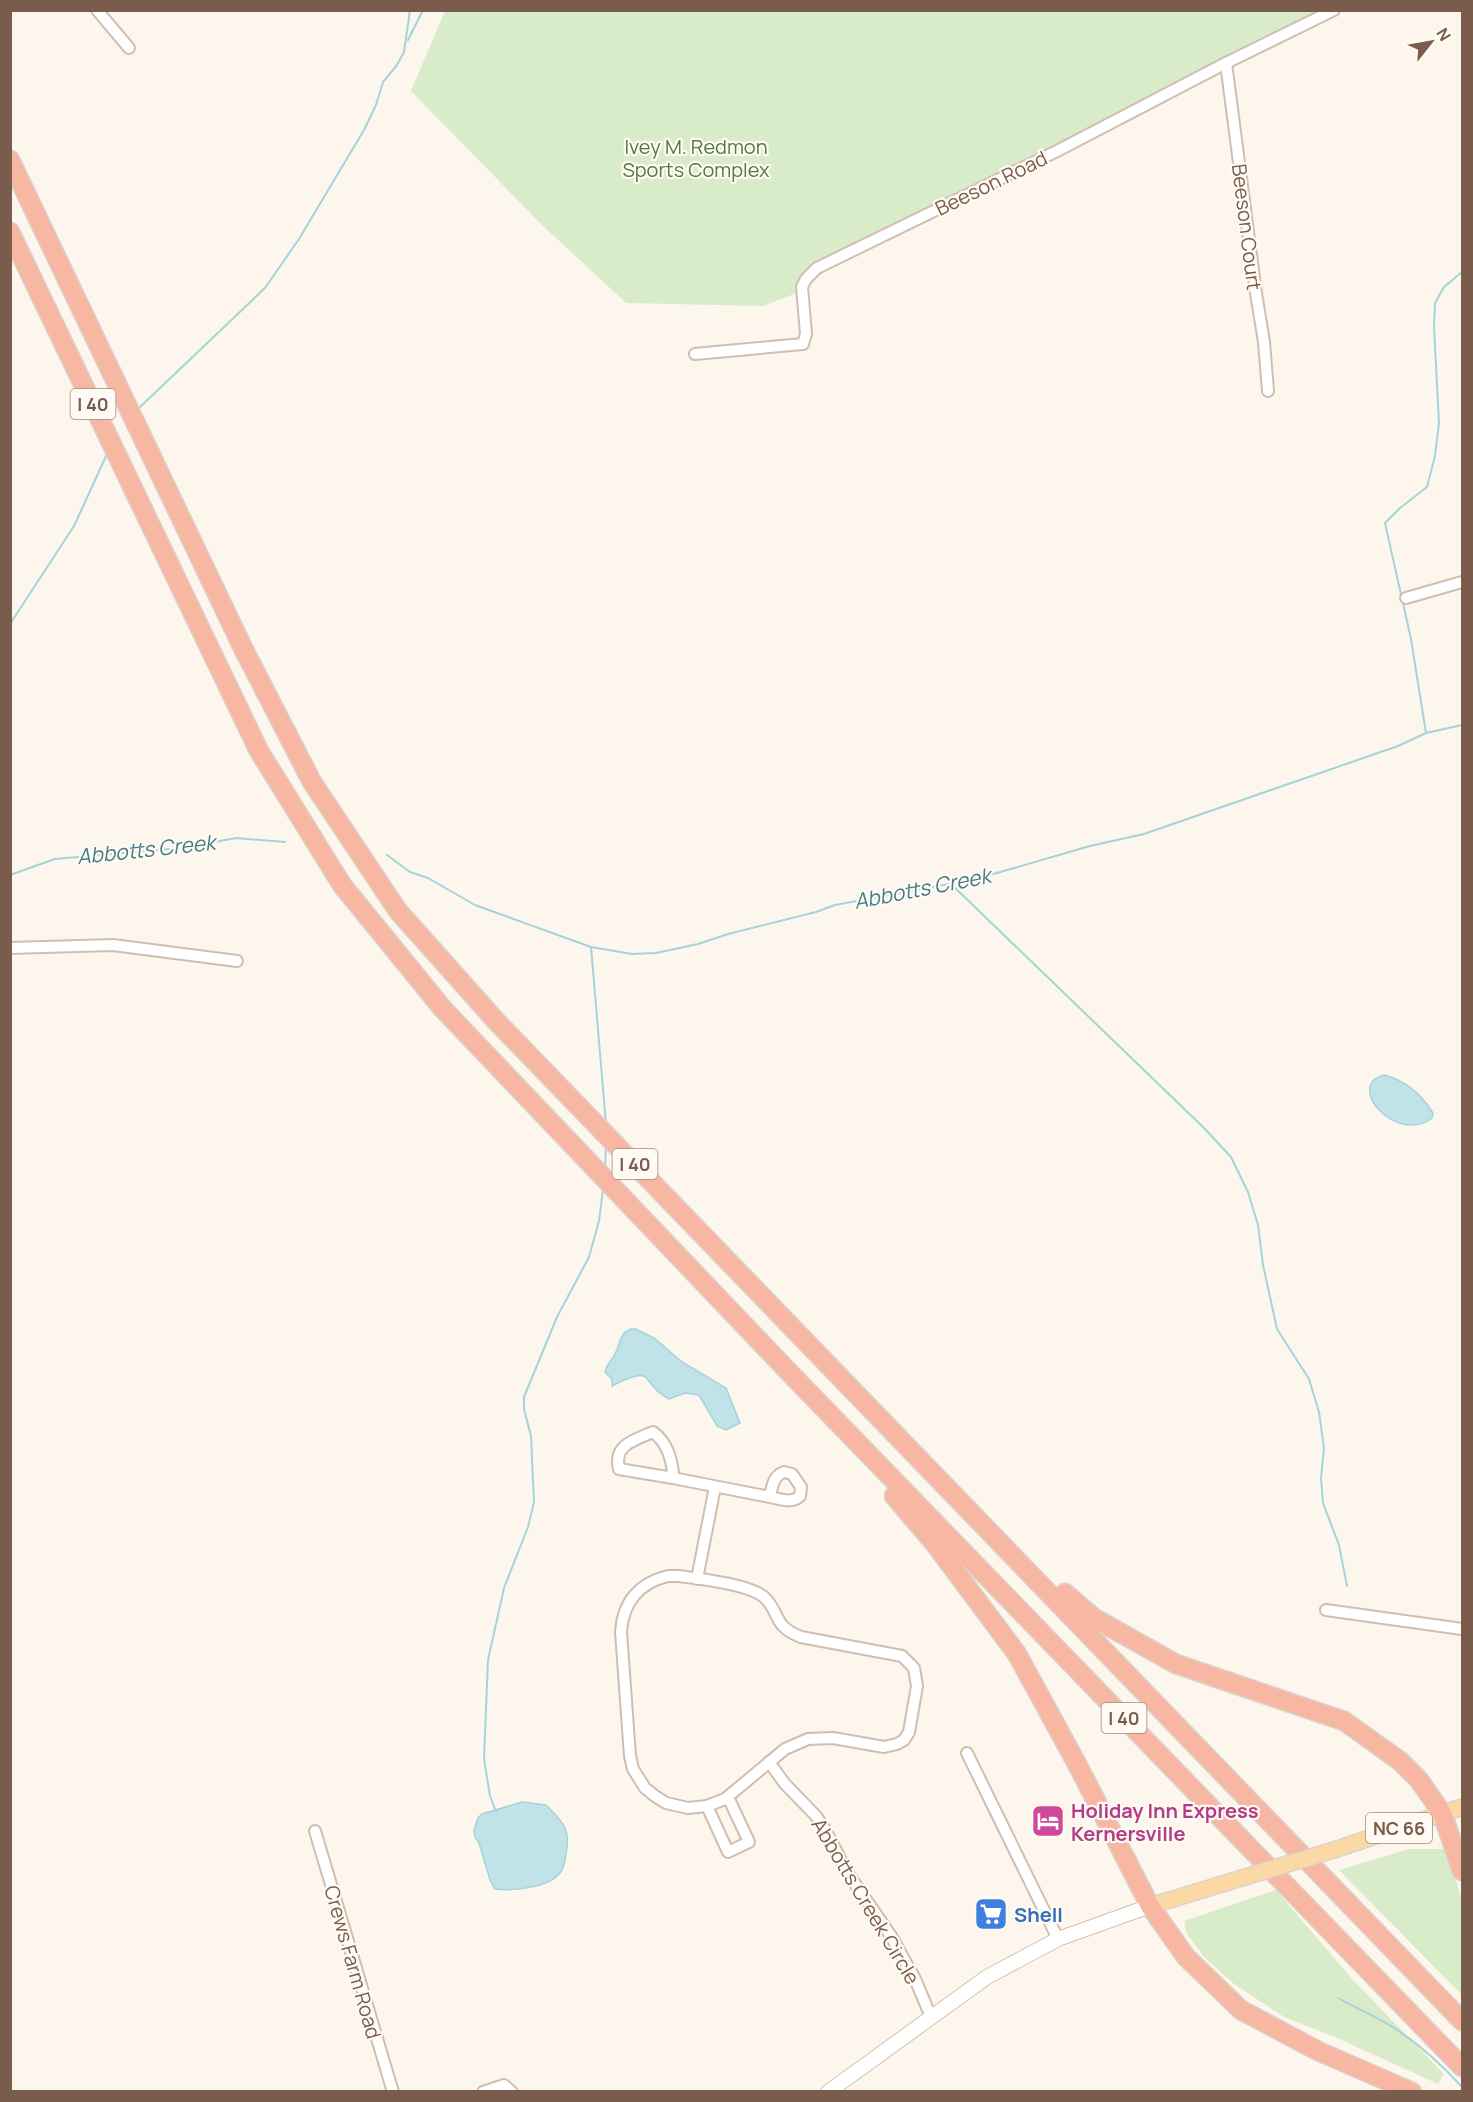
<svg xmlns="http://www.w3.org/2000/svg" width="1473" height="2102" viewBox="0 0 1473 2102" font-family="Manrope,sans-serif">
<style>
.green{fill:#d8ecc9}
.water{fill:#bfe3e8;stroke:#a5d3da;stroke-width:1.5}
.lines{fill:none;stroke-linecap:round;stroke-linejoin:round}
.stream{stroke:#a5d3da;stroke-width:2}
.street-casing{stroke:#d1beb0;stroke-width:14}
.secondary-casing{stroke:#d6c0b0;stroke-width:16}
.primary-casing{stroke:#dad1cd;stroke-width:18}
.highway-casing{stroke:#dad1cd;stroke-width:21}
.street{stroke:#fff;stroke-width:10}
.secondary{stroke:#fff;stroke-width:14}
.primary{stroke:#fbd9a5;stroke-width:15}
.highway{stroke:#f7b7a3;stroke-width:18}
.primary-bridge-casing{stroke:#dad1cd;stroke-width:18;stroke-linecap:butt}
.primary-bridge{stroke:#fbd9a5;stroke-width:15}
.labels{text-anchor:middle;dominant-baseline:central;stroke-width:4.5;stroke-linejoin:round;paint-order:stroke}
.shield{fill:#fffaf3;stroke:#a28b7f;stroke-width:1.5}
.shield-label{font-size:18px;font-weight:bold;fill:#7a5c4d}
.park-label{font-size:20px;fill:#537a41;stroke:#fffaf3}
.street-label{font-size:20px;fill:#7a5c4d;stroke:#fffaf3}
.hotel-label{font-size:20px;font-weight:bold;fill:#b23c85;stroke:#fffaf3;text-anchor:start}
.shop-label{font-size:20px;font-weight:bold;fill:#366cbe;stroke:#fffaf3;text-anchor:start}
.water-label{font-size:21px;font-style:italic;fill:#437c86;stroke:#fffaf3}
</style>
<rect width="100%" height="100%" fill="#fdf6ec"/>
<g class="green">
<path d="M445 11H1334L817 268 802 291 763 306 626 303 541 224 411 91Z"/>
<path d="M1409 1849H1447L1462 1901V1995L1339 1870Z"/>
<path d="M1276 1890 1354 1981 1444 2074 1438 2084 1335 2037 1284 2017 1234 1984 1204 1957 1187 1934 1184 1921Z"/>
</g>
<g class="water">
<path d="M1384 1075C1405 1080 1421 1094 1433 1113L1432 1118C1397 1145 1344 1086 1384 1075Z"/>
<path d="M631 1329H636L654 1338 682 1362 726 1388 740 1423 726 1430 717 1426 699 1395 685 1393 669 1399C638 1383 658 1363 612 1386V1379L605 1372C607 1363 611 1361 615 1354 621 1344 618 1334 631 1329Z"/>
<path d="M522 1802 546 1805C553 1812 563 1821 566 1831 569 1837 567 1847 566 1854 565 1861 564 1870 558 1875 546 1888 512 1891 495 1889L490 1880 479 1843 475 1837 474 1830 478 1818 482 1814Z"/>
</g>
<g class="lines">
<g class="stream">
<path d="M408 40 423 10"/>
<path d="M140 407 265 288 299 239 364 130 376 105 383 82 397 65 404 52 410 10"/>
<path d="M10 624 74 526 107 454"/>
<path d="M1426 733 1411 639 1385 523 1400 508 1427 487 1435 456 1439 423 1434 327 1435 303 1444 287 1462 272"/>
<path d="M387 855 410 872 428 878 475 905 591 947 632 954 656 953 698 944 728 934 816 912 835 905 976 879 1090 846 1144 834 1398 746 1426 733 1462 725"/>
<path d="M10 875 55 859 181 848 236 838 285 842"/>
<path d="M951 884 1204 1128 1231 1157 1248 1192 1258 1225 1263 1265 1277 1329 1309 1379 1319 1412 1324 1448 1321 1478 1323 1503 1339 1545 1347 1586"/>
<path d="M591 947 606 1124"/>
<path d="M605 1169 606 1145"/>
<path d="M496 1812 490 1796 484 1759 488 1660 504 1588 528 1527 534 1502 531 1436 524 1409V1397L557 1317 589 1257 599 1221 603 1189"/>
<path d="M1338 1998C1357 2009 1378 2017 1396 2029 1420 2045 1442 2065 1462 2087"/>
</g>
<defs>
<g id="street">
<path d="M97 10 129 48"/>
<path d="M1226 63 1256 293 1264 342 1268 391"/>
<path d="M695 354 803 344 806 334 802 287 806 279 817 268 1057 151 1226 63 1334 10"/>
<path d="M1406 598 1462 582"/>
<path d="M10 948 113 945 237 961"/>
<path d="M653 1432C667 1442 673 1461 673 1478L619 1469C613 1445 634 1440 653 1432Z"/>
<path d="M784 1472 792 1474 801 1487 800 1496C792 1504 780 1499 770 1497 772 1487 773 1476 784 1472Z"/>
<path d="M673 1478 770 1497"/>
<path d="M668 1576H679C700 1579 748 1584 764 1597 781 1613 772 1626 801 1637L902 1656 914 1668 917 1686 909 1732 904 1740 897 1744 884 1747 833 1738 808 1739 785 1749 725 1799 707 1806 688 1808 666 1803 655 1796 645 1788 633 1769 630 1756 621 1632C623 1602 639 1583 668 1576Z"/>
<path d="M697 1579 715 1487"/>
<path d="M1326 1610 1462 1629"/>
<path d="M967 1753 1058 1939"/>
<path d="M769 1762 785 1784 816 1816 826 1831 847 1872 891 1936 915 1979 931 2017"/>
<path d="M707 1806 728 1852 749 1842 728 1797"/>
<path d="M315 1831 393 2092"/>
<path d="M483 2092 504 2085 512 2092"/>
</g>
<path id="secondary" d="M828 2092 987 1977 1058 1939 1150 1906"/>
<g id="primary">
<path d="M1337 1849 1462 1807"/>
<path d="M1150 1906 1242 1878"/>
</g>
<g id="highway">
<path d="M10 160 243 648 312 782 398 911 497 1022 1462 2021"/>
<path d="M10 232 259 751 342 885 443 1009 786 1369 1462 2067"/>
<path d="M894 1496 935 1544 1017 1654 1077 1764 1150 1906 1186 1957 1241 2010 1318 2051 1412 2092"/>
<path d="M1065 1593 1094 1618 1176 1664 1344 1721 1400 1761 1419 1780 1442 1813 1462 1871"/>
</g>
</defs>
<use href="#street" class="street-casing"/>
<use href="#secondary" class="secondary-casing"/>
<use href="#primary" class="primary-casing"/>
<use href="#highway" class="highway-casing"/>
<use href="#street" class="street"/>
<use href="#secondary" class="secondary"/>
<use href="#primary" class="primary"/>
<use href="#highway" class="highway"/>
<defs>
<path id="primary-bridge" d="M1242 1878 1337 1849"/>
</defs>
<use href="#primary-bridge" class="primary-bridge-casing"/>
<use href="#primary-bridge" class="primary-bridge"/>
</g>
<defs>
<symbol id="hotel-square" viewBox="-11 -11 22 22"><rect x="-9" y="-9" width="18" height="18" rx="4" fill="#d1479c" stroke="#fffaf3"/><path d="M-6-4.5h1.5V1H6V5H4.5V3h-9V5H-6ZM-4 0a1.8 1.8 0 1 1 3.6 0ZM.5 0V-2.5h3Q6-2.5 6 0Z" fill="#fff"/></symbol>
<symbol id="supermarket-square" viewBox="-11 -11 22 22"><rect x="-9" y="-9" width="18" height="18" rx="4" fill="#3f7fe0" stroke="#fffaf3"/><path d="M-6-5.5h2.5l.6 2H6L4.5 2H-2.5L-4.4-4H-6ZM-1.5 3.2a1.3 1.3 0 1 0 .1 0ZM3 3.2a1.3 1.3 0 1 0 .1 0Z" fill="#fff"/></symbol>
</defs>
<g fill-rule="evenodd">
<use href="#hotel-square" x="1029" y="1802" width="38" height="38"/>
<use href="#supermarket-square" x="972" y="1895" width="38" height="38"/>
</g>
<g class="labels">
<g class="shield">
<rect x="70.5" y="389" width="45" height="30" rx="4.5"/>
<rect x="612.5" y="1149" width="45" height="30" rx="4.5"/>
<rect x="1101.5" y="1703" width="45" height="30" rx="4.5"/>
<rect x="1366" y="1813" width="66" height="30" rx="4.5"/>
</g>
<g class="shield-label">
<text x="93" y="404">I 40</text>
<text x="635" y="1164">I 40</text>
<text x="1124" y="1718">I 40</text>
<text x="1399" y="1828">NC 66</text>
</g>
<g class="park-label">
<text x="696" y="146">Ivey M. Redmon<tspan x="696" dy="23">Sports Complex</tspan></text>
</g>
<g class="street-label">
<text transform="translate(991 183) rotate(-26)">Beeson Road</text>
<text transform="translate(1247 227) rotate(83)">Beeson Court</text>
<text transform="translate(866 1901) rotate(59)">Abbotts Creek Circle</text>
<text transform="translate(353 1962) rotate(74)">Crews Farm Road</text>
</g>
<g class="hotel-label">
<text x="1071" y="1810">Holiday Inn Express<tspan x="1071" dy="23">Kernersville</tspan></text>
</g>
<g class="shop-label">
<text x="1014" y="1914">Shell</text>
</g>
<g class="water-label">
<text transform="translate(146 849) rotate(-6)">Abbotts Creek</text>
<text transform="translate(922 888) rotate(-11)">Abbotts Creek</text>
</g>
</g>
<rect width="1473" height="2102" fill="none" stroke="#7a5c4d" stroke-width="24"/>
<g transform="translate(1431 42) rotate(59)" stroke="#fffaf3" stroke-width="4.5" paint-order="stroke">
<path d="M0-4.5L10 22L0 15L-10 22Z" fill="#7a5c4d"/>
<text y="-9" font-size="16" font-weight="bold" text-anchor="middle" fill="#7a5c4d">N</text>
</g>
</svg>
